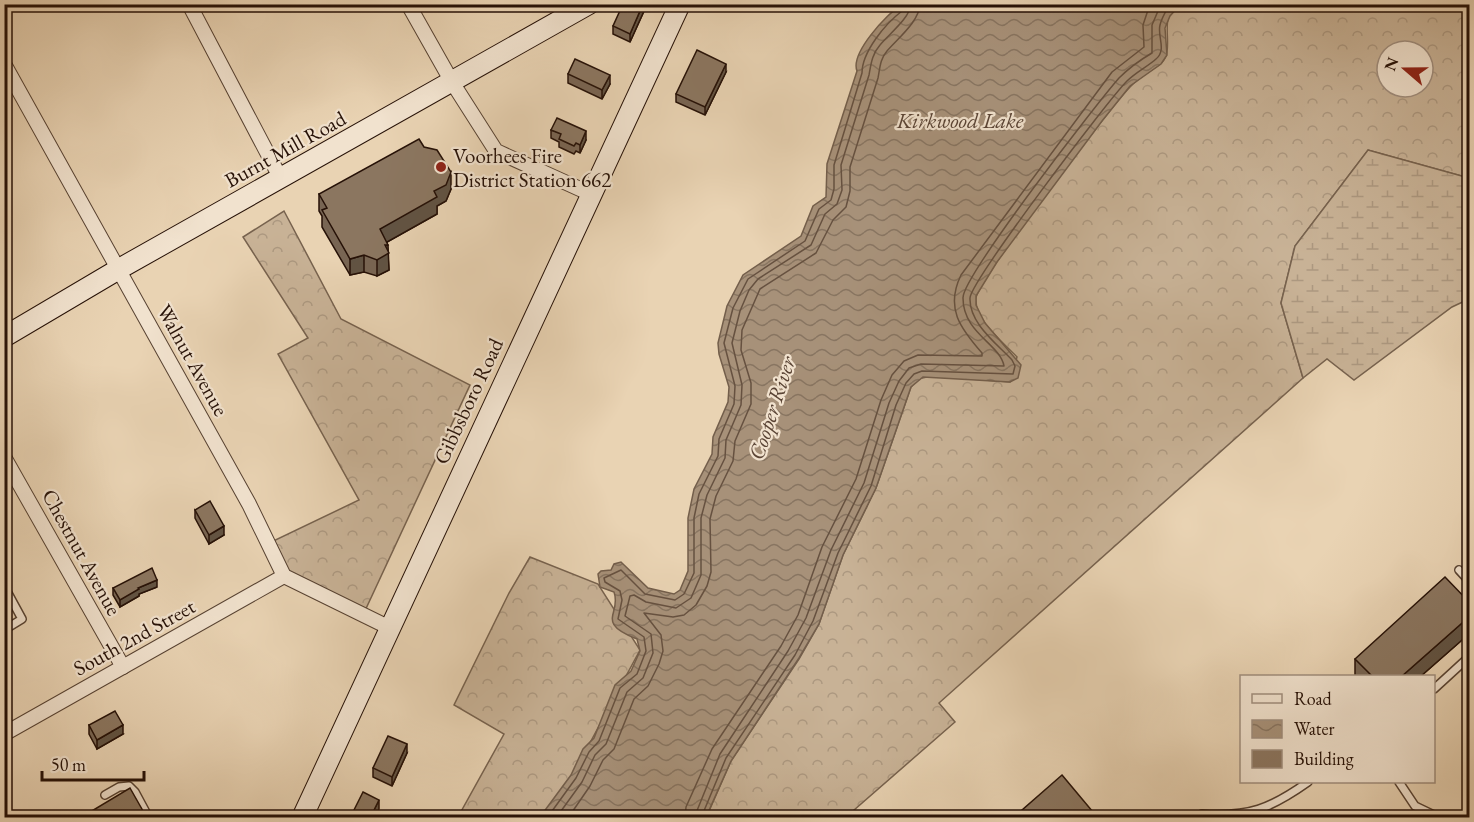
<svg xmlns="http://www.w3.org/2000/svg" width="1474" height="822" viewBox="0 0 1474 822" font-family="'EB Garamond',serif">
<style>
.forest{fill:url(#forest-crowns);stroke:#77624e;stroke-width:1.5;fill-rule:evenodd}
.wetland{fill:url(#wetland-marsh);stroke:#77624e;stroke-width:1.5}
.water{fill:url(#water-waves);stroke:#735e4b;stroke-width:1.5}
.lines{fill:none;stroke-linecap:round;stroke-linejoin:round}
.shore{stroke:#665140;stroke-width:1.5}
.lane-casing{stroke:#574232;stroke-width:10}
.street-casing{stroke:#574232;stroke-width:16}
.secondary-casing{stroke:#261107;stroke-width:22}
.lane{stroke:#f1e2ce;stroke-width:7}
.street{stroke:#f1e2ce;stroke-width:14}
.secondary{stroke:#f1e2ce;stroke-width:20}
.wall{fill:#786553;stroke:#261107;stroke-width:1.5}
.shaded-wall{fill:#615343;stroke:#261107;stroke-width:1.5}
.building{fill:#8b7660;stroke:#261107;stroke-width:1.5}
.poi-dot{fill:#8f2418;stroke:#f1e2ce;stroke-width:2}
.labels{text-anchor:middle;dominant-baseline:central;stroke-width:4.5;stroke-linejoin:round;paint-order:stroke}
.street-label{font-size:21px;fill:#261107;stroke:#f1e2ce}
.poi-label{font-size:21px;fill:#261107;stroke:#f1e2ce;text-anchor:start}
.water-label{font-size:22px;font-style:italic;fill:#5a4435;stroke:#f1e2ce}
</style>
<defs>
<pattern id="forest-crowns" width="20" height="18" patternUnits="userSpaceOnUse" patternTransform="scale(1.5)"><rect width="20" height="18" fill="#c8b296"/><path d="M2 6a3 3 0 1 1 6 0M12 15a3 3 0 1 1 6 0" fill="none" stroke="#ac9880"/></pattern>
<pattern id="wetland-marsh" width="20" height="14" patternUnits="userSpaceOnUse" patternTransform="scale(1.5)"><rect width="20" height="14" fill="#c8b296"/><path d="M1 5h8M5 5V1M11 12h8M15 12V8" fill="none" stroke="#ac9880"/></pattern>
<pattern id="water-waves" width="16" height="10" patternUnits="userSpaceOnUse" patternTransform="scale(1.5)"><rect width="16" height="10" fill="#a79179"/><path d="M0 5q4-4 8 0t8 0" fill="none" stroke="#887561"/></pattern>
</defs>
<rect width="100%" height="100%" fill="#e9d3b3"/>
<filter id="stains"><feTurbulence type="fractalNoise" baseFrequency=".00333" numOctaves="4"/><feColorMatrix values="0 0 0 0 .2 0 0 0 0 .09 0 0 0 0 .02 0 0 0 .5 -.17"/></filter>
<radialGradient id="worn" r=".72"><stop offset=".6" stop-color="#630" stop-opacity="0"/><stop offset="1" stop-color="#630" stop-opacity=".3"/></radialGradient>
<g class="forest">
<path d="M1180 4 1469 5V178L1368 150 1295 246 1281 303 1303 378 939 703 955 722 846 817 706 818 731 761 799 659 819 624 843 555 876 488 911 387 918 379 931 376 1010 382 1017 357C1003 342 974 320 976 298 978 280 1109 109 1130 87 1138 78 1149 72 1159 65 1179 51 1154 16 1180 4ZM1387 51H1423V87H1387Z"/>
<path d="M284 211 341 319 470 385 363 615 292 580 267 544 359 500 278 354 308 338 243 237Z"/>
<path d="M530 557 598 584 640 650 550 817H458L504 734 454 705 509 593Z"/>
</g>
<path class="wetland" d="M1368 150 1469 178V299L1452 307 1354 380 1327 359 1303 378 1281 303 1295 246Z"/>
<path class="water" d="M901 5H1180L1170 16 1165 28 1167 55 1161 64 1130 86 1102 121 997 262 976 296V305L985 323 1021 365 1018 378 1010 382 923 377 911 387 876 488 843 555 819 624 799 658 731 761 706 817H540L571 775 583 749 594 738 615 685 631 671 640 651 637 639C594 622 622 614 614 592L600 587 598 574 601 571 611 570 614 564 621 562 648 588 674 594 680 590 688 571V518L694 489 712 454 713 437 728 402 729 387 719 354 718 343 727 306 743 275 801 236 813 206 826 197 827 164 857 71C850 53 887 14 901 5Z"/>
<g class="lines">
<g class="shore">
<path d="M547 818 576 778 589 752 599 741 620 688 637 674 646 651 644 637 618 619 622 600 620 591 605 582 604 578 621 570 645 594 675 600 684 594 694 573V518L699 494 718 456 719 439 734 404 735 386 724 343 733 308 748 279 805 241 819 209 831 200 834 189V165L862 73C862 52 885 24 902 11L904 4"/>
<path d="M556 818 582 782 595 755 606 744 627 692 643 678 653 653 651 634 625 616 630 596 634 595 646 602 676 608 691 598 701 575V518L707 495 725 458 726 440 741 405 742 385 732 343 740 311 749 290 758 279 811 245 825 214 837 204 842 190 841 165 869 75C871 64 872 54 880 45 889 34 910 18 911 4"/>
<path d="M568 818 590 786 603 760 614 749 634 699 648 686 659 664 663 651 661 635 644 613 673 617 684 615 696 605 707 586 711 572 710 519 716 496 733 461 735 441 751 404V383L741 350 742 330 760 289 816 253 833 220 846 207 850 191V167L878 78C880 68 880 59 887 51 898 38 919 22 920 4"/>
<path d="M685 818 686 807 712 749 781 646 798 615 822 547 856 479 881 400 892 375 904 361 918 355 982 356V353C960 328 945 308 961 275L1112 72 1144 47 1143 25 1150 4"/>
<path d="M694 818 720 754 788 651 806 618 831 550 864 483 889 403 899 381 909 368 921 364 1004 366C1000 344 963 333 963 298 962 277 1097 103 1119 78 1129 68 1140 60 1152 53V25L1161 4"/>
<path d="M701 818 726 758 795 655 813 621 838 553 871 486 896 405 906 383 914 374 922 371 1013 374 1015 366 1012 360C996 343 969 323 970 298 971 281 1107 101 1127 81 1136 72 1147 67 1156 59 1167 50 1157 36 1160 25 1162 17 1166 11 1170 4"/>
</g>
<defs>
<g id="lane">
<path d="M1459 570 1470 582"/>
<path d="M4 586 22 619 4 630"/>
<path d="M1434 689 1470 656"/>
<path d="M1399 782 1415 806 1440 818"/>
<path d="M105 795 119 787 129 786 135 792 149 818"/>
<path d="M1201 818 1202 814C1249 817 1270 809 1308 782"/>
</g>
<g id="street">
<path d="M189 4 281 179"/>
<path d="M408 4 452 82 496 151 591 194"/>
<path d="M4 64 249 504 284 576 390 628"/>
<path d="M4 457 123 667"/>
<path d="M4 734 284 576"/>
</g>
<g id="secondary">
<path d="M4 337 119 269 589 4"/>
<path d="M302 818 680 4"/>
</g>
</defs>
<use href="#lane" class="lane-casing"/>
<use href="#street" class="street-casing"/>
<use href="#secondary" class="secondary-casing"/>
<use href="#lane" class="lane"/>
<use href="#street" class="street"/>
<use href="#secondary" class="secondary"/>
</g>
<g class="wall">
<path d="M644 4V11L630 42 613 34V26Z"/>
<path d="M726 72 705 115 676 102V94Z"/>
<path d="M568 74 610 84 602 99 568 83Z"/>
<path d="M551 130 586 140 580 153 576 151 574 154 559 147V142L551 138Z"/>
<path d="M451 189 446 201 437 206V214L387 242 389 270 377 276 364 272 350 275 322 227V216L319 211V194Z"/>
<path d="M195 510 224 535 209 544 195 518Z"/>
<path d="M157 587 139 594V596L120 607 113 595V588Z"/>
<path d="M1470 633 1421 676H1355V659Z"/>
<path d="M89 725 123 734 97 749 89 734Z"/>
<path d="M407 753 392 786 373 777V768Z"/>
</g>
<g class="shaded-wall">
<path d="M643 4H644V11L630 42V34Z"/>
<path d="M726 64V72L705 115V107Z"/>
<path d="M610 75V84L602 99V90Z"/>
<path d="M586 131V140L580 153V145Z"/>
<path d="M451 172V189L446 201 437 206V214L380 246V229L434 191Z"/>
<path d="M385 245H388L389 270 377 276V260Z"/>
<path d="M364 255V272L350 275V259Z"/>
<path d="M224 526V535L209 544V535Z"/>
<path d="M157 580V587L139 594V596L120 607V600L138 588Z"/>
<path d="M1470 616V633L1421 676H1402Z"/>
<path d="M123 725V734L97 749V740Z"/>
<path d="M407 744V753L392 786V777Z"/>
<path d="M379 800V809L374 818H370Z"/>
</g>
<g class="building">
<path d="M623 4H643L630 34 613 26Z"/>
<path d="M697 50 726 64 705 107 676 94Z"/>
<path d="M575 59 610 75 602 90 568 74Z"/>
<path d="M557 118 586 131 580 145 576 143 574 146 559 139 561 134 551 130Z"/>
<path d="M419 139 424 147 437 150 451 172 446 185 434 191 437 197 380 229 388 245H385L389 253 377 260 364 255 350 259 322 210 327 208 319 194Z"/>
<path d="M210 501 224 526 209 535 195 510Z"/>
<path d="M152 568 157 580 138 588 139 589 120 600 113 588Z"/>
<path d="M1445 577 1470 603V616L1402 676H1372L1355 659Z"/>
<path d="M115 711 123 725 97 740 89 725Z"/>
<path d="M388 736 407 744 392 777 373 768Z"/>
<path d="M1062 775 1098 818H1013Z"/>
<path d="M130 788 147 818H80Z"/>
<path d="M363 792 379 800 370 818H358L352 814Z"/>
</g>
<circle class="poi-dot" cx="441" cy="167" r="6"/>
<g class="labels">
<g class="street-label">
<text transform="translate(285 149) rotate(-29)">Burnt Mill Road</text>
<text transform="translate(193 360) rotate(61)">Walnut Avenue</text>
<text transform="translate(468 401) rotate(-65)">Gibbsboro Road</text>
<text transform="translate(82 552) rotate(61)">Chestnut Avenue</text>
<text transform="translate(134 637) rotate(-29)">South 2nd Street</text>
</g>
<g class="poi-label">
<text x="453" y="155">Voorhees Fire<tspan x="453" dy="24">District Station 662</tspan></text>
</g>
<g class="water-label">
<text x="960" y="120">Kirkwood Lake</text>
<text transform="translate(772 408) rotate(-72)">Cooper River</text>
</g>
</g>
<rect width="1474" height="822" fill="none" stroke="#e9d3b3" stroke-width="24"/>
<rect x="6" y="6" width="1462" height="810" fill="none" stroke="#261107" stroke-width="3"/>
<rect x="12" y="12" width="1450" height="798" fill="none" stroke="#261107" stroke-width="1.5"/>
<rect x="1240" y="675" width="195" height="108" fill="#f1e2ce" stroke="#a08e7e" stroke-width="1.5"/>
<rect x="1252" y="694" width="30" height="9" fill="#f1e2ce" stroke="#a08e7e" stroke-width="1.5"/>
<text x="1294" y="705" font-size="18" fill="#261107">Road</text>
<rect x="1252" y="720" width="30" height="18" fill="url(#water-waves)" stroke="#a08e7e" stroke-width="1.5"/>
<text x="1294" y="735" font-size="18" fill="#261107">Water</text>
<rect x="1252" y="750" width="30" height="18" fill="#8b7660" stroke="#a08e7e" stroke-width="1.5"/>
<text x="1294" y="765" font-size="18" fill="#261107">Building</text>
<g transform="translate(1405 69) rotate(290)"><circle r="28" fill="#f1e2ce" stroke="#a08e7e" stroke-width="1.5"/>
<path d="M0-4.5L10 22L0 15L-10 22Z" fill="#8f2418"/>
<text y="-9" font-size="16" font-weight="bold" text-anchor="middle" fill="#261107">N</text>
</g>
<path d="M42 771v9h102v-9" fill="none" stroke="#261107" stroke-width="3"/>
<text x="51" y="771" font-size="18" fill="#261107" stroke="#f1e2ce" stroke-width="4.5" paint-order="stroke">50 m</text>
<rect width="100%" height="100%" filter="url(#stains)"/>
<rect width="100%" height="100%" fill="url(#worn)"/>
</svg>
